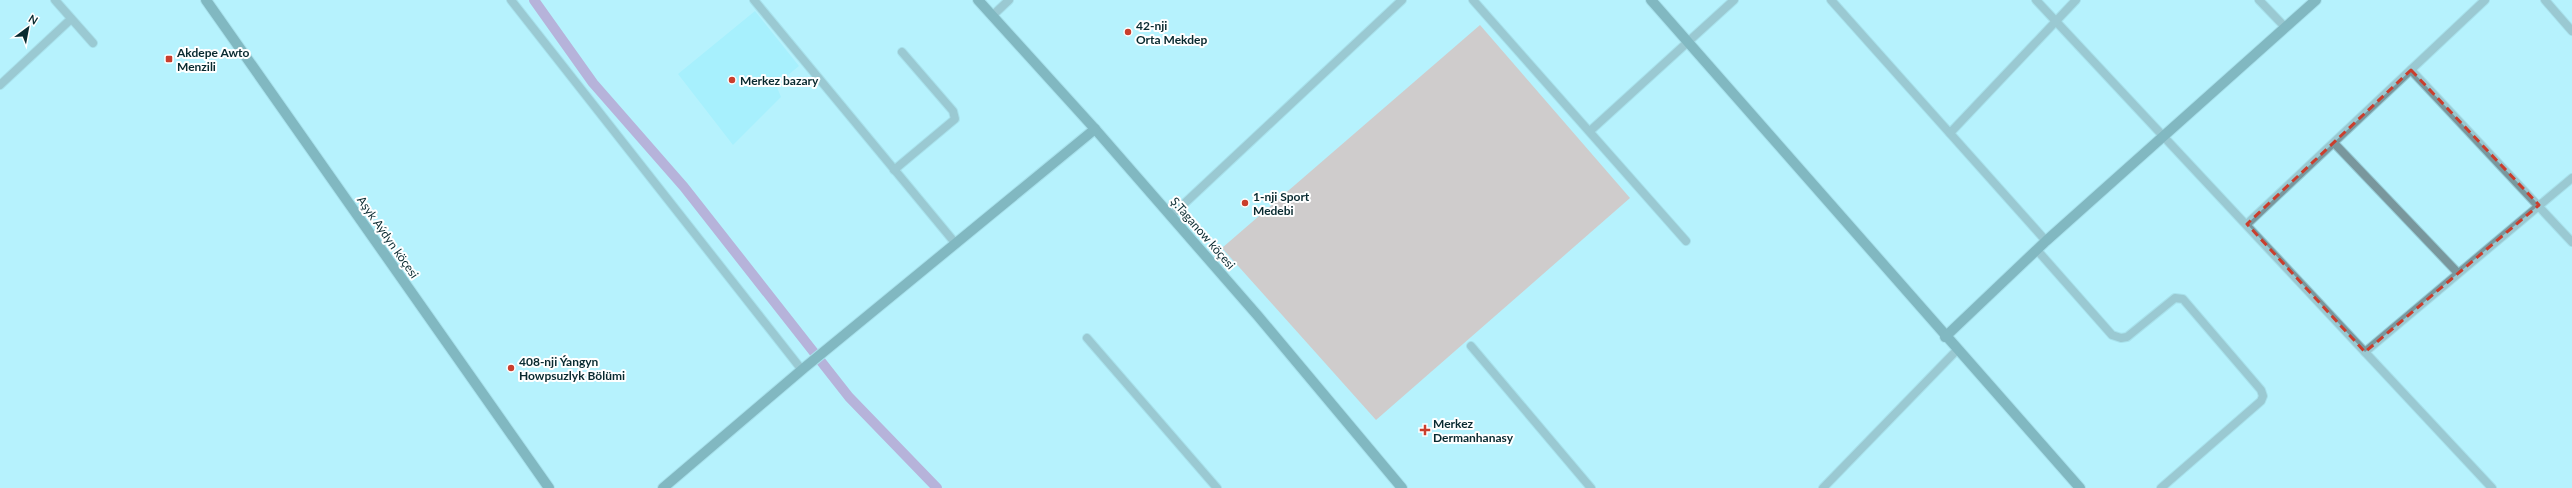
<svg xmlns="http://www.w3.org/2000/svg" width="2572" height="488" viewBox="0 0 2572 488" font-family="Lato,sans-serif">
<style>
.built{fill:#95edfd}
.green{fill:#ee9d90}
.lines{fill:none;stroke-linecap:round;stroke-linejoin:round}
.canal{stroke:#b567af;stroke-width:10}
.street-casing{stroke:#97ced8;stroke-width:10}
.secondary-casing{stroke:#97ced8;stroke-width:12}
.street{stroke:#79979d;stroke-width:8}
.secondary{stroke:#427179;stroke-width:10}
.marked{fill:none;stroke:#ca3e2d;stroke-width:3;stroke-dasharray:8 5;stroke-linejoin:round}
.poi-dot{fill:#ca3e2d;stroke:#fff;stroke-width:1.5}
.labels{text-anchor:middle;dominant-baseline:central;stroke-width:4;stroke-linejoin:round;paint-order:stroke}
.poi-label{font-size:12px;font-weight:bold;fill:#092a30;stroke:#fff;text-anchor:start}
.street-label{font-size:12px;fill:#092a30;stroke:#fff}
</style>
<rect width="100%" height="100%" fill="#b6f2fd"/>
<path class="built" d="M755 11 799 66 776 85 781 97 733 145 678 74Z"/>
<path class="green" d="M1480 25 1630 198 1376 420 1222 248Z"/>
<g class="lines">
<path class="canal" d="M534 0 593 83 684 187 849 397 937 488"/>
<defs>
<g id="street">
<path d="M55 0 93 43"/>
<path d="M511 0 802 370"/>
<path d="M754 0 956 244"/>
<path d="M1473 0 1686 241"/>
<path d="M1831 0 2046 241"/>
<path d="M2036 0 2492 488"/>
<path d="M2259 0 2285 27"/>
<path d="M2545 0 2572 31"/>
<path d="M992 16 1009 0"/>
<path d="M2411 70 2572 242"/>
<path d="M0 85 71 19"/>
<path d="M1590 131 1734 0"/>
<path d="M1950 133 2076 0"/>
<path d="M2334 143 2458 273"/>
<path d="M894 170 955 119 953 111 902 52"/>
<path d="M1171 216 1402 0"/>
<path d="M2247 224 2485 0"/>
<path d="M2037 250 2112 335 2121 338 2127 337 2175 298 2183 299 2261 390 2263 396 2261 401 2161 488"/>
<path d="M1087 338 1217 488"/>
<path d="M1471 346 1591 488"/>
<path d="M2365 352 2572 178"/>
<path d="M1823 488 1957 350"/>
</g>
<g id="secondary">
<path d="M206 0 549 488"/>
<path d="M978 0 1095 129 1258 316 1402 488"/>
<path d="M1651 0 2080 488"/>
<path d="M1945 337 2046 241 2316 0"/>
<path d="M663 488 804 368 1095 129"/>
</g>
</defs>
<use href="#street" class="street-casing"/>
<use href="#secondary" class="secondary-casing"/>
<use href="#street" class="street"/>
<use href="#secondary" class="secondary"/>
</g>
<path d="M0 0H2572V488H0ZM2411 70 2539 205 2365 352 2247 224Z" fill="#b6f2fd" fill-opacity=".55" fill-rule="evenodd"/>
<path class="marked" d="M2411 70 2539 205 2365 352 2247 224Z"/>
<g class="poi-dot">
<circle cx="1128" cy="32" r="4"/>
<rect x="165" y="55" width="8" height="8" rx="2"/>
<circle cx="732" cy="80" r="4"/>
<circle cx="1245" cy="203" r="4"/>
<circle cx="511" cy="368" r="4"/>
<path d="M1423 424h4v4h4v4h-4v4h-4v-4h-4v-4h4z"/>
</g>
<g class="labels">
<g class="poi-label">
<text x="1136" y="25">42-nji<tspan x="1136" dy="14">Orta Mekdep</tspan></text>
<text x="177" y="52">Akdepe Awto<tspan x="177" dy="14">Menzili</tspan></text>
<text x="740" y="80">Merkez bazary</text>
<text x="1253" y="196">1-nji Sport<tspan x="1253" dy="14">Medebi</tspan></text>
<text x="519" y="361">408-nji Ýangyn<tspan x="519" dy="14">Howpsuzlyk Bölümi</tspan></text>
<text x="1433" y="423">Merkez<tspan x="1433" dy="14">Dermanhanasy</tspan></text>
</g>
<g class="street-label">
<text transform="translate(1203 233) rotate(49)">Ş.Taganow köçesi</text>
<text transform="translate(388 237) rotate(55)">Aşyk Aýdyn köçesi</text>
</g>
</g>
<g transform="translate(28 28) rotate(32)" stroke="#ffffff" stroke-width="3" paint-order="stroke">
<path d="M0-3L7 15L0 10L-7 15Z" fill="#092a30"/>
<text y="-6" font-size="11" font-weight="bold" text-anchor="middle" fill="#092a30">N</text>
</g>
</svg>
